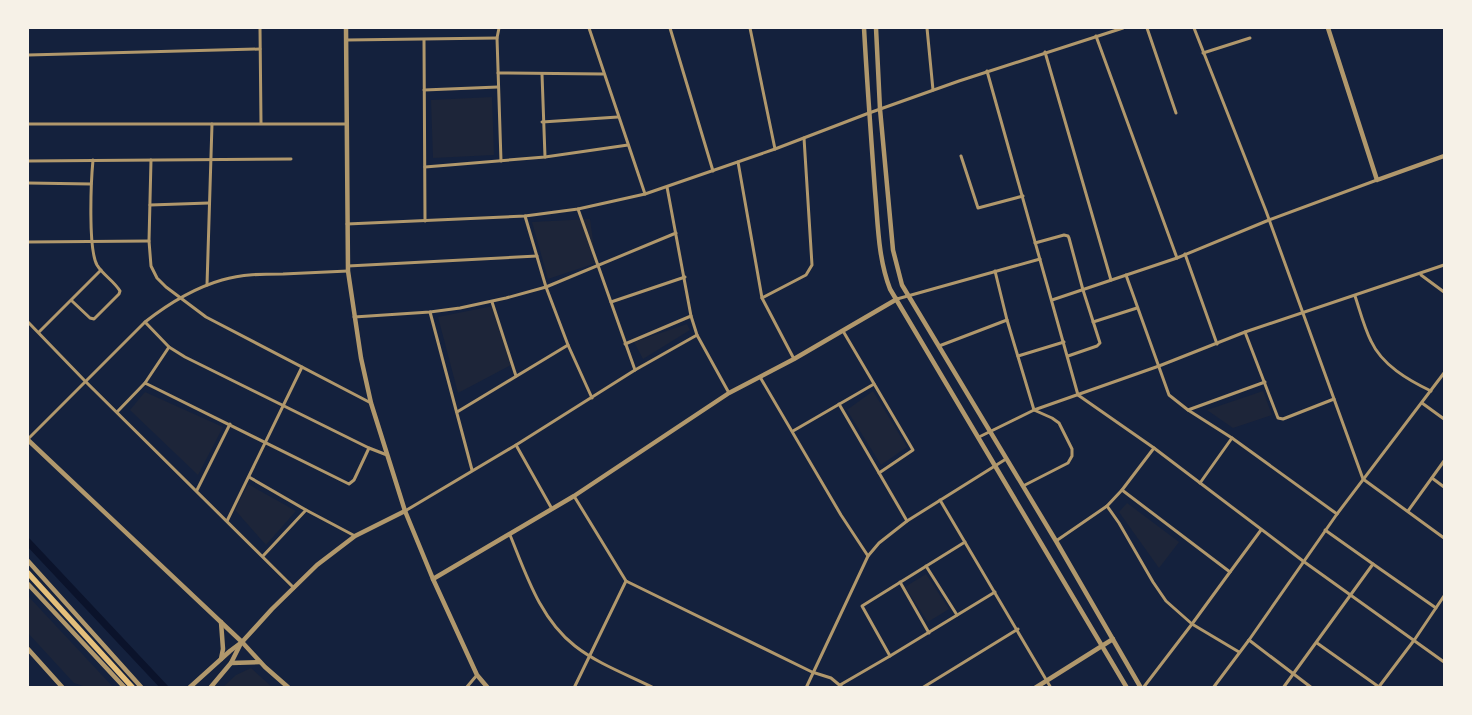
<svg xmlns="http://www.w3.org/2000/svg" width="1472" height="715" viewBox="0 0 1472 715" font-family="Overpass,sans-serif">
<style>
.green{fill:#1d2539}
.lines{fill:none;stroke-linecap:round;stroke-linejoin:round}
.canal{stroke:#0b132b;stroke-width:7}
.minor{stroke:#b1986c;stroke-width:3}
.tertiary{stroke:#b1986c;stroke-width:4.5}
.trunk{stroke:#e5c07b;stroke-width:5.5}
</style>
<rect width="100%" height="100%" fill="#14213d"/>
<g class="green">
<path d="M492 97 494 155 433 158 431 100Z"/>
<path d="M590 219 596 263 548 279 532 222Z"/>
<path d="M493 306 511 365 458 393 438 317Z"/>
<path d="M687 324 690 330 643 359 634 342Z"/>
<path d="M873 391 907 447 881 465 847 410Z"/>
<path d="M1263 391 1272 415 1233 428 1207 410Z"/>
<path d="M145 392 223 427 198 475 130 410Z"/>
<path d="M248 484 296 511 266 545 235 510Z"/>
<path d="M1127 503 1179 542 1159 568 1119 512Z"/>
<path d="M926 574 949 609 928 622 905 587Z"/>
<path d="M28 596 113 687H86L74 683 28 633Z"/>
<path d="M251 668 272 687H223L236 675Z"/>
</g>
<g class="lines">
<path class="canal" d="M28 542 165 688"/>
<g class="minor">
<path d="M260 28 261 123"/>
<path d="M499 28 497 38 501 161"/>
<path d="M589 28 645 194"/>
<path d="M670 28 713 171"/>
<path d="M750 28 775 149"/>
<path d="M927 28 933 90"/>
<path d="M1147 28 1176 113"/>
<path d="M1194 28 1266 211 1363 479 1444 538"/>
<path d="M1096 36 1177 258"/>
<path d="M347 40 497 38"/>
<path d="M424 40 425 221"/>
<path d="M1045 52 1111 280"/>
<path d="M1203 53 1250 38"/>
<path d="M28 55 260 49"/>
<path d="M987 71 1078 395 1154 448 1122 490 1107 506 1056 541"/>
<path d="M498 73 603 74"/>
<path d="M542 74 545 157"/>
<path d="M424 90 498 87"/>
<path d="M542 122 618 117"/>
<path d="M28 124H347"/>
<path d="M961 156 978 208 1023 196"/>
<path d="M151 160 149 241 151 266 157 278 166 287 206 317 371 403"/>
<path d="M28 161 291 159"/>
<path d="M738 162 762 298 794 359"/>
<path d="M425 167 545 157 628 145"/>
<path d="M28 183 91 184"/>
<path d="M667 187 691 316 697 335"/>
<path d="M150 205 209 203"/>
<path d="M578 209 635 370"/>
<path d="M525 216 546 287 568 345"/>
<path d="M347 224 525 216 578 209 645 194 775 149 869 113 959 81 1123 28"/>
<path d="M28 242 149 241"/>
<path d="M1035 243 1064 235 1068 236 1069 238 1083 290 1100 343 1097 346 1068 356"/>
<path d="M1185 254 1217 344"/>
<path d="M348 266 537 256"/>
<path d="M995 271 1007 320 1034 410 1052 418 1059 423 1072 449V456L1068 463 1023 486"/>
<path d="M1126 275 1169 395 1188 410 1232 438 1337 514"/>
<path d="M1421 275 1444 292"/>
<path d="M207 285 212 124"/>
<path d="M1355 296C1360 311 1364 327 1371 341 1382 365 1408 380 1431 391"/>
<path d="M762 298 806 275 812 265 804 138"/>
<path d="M897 299 1040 259"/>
<path d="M1052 300 1177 258 1269 220 1377 180"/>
<path d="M72 301 90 318 94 319 119 294 120 291C114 281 103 275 97 265 88 249 91 181 93 160"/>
<path d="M492 302 516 376"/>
<path d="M611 302 685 277"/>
<path d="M430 312 472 470"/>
<path d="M354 317 430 312 460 308 506 298 546 287 676 233"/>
<path d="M28 322 85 381 294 588"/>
<path d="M145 322 169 347 185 357 369 448 387 455"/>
<path d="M1093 322 1137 308"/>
<path d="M843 331 913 450 879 473"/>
<path d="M39 332 101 270"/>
<path d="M1245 332 1278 418 1283 419 1334 399"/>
<path d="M625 344 691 316"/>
<path d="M939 346 1007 320"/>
<path d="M1018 356 1064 342"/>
<path d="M760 377 841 515 868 556"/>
<path d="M145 383 169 347"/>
<path d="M1422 403 1444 419"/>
<path d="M839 404 907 521"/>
<path d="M1188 410 1265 382"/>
<path d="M117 412 145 383 349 484 354 480 369 448"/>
<path d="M457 412 568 345 592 398"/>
<path d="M793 431 874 384"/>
<path d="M979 437 1034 410 1159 366 1245 332 1444 265"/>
<path d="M28 439 145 322C168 304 194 288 222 280 242 274 262 274 283 274 305 273 326 272 348 271"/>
<path d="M516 445 552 509"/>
<path d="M1154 448 1303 561 1444 662"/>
<path d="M249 477 306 510 355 536"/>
<path d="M1432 478 1444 487"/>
<path d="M1200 483 1232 438"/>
<path d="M197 490 230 424"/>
<path d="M1122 490 1230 572 1192 624 1143 688"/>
<path d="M574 496 626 581 812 672 831 678 843 688"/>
<path d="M940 500 1051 688"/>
<path d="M1107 506 1119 523 1153 582 1166 601 1192 624 1239 652"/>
<path d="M405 511 516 445 635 370 697 335 729 393"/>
<path d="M1408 511 1444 461"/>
<path d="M227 521 302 367"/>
<path d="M510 535C526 574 540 619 575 646 598 664 628 675 654 688"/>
<path d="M965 542 862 606 890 656 995 592"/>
<path d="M263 556 306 510"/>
<path d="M1373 564 1436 608"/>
<path d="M926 566 957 615"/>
<path d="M1230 572 1261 530"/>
<path d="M900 582 929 633"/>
<path d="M1249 640 1312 688"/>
<path d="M1317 643 1379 687"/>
<path d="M840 685 890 656"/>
<path d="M466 688 477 675"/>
<path d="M574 688 626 581"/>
<path d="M806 688 868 556 879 543 907 521 1006 459"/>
<path d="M922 688 1018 629"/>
<path d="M1213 688 1249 640 1337 514 1444 373"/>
<path d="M1283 688 1373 564 1325 530"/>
<path d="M1378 688 1415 639 1444 596"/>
</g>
<g class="tertiary">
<path d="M346 28 348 271 361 358 371 403 405 511 433 579 477 675 488 688"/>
<path d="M864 28C867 82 871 137 875 191 878 224 878 258 890 289L1127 688"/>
<path d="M876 28 880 109 893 250 902 285 1056 541 1141 688"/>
<path d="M1328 28 1377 180 1444 156"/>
<path d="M28 440 242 642 265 667 289 688"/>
<path d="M28 561 142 688"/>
<path d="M433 579 574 496 729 393 794 359 897 299"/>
<path d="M28 584 125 688"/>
<path d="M28 649 63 688"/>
<path d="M221 659 223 649 221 622"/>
<path d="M231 663 260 662"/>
<path d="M189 688 230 651 242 642 272 609 317 565 355 536 405 511"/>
<path d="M210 688 231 663 241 643"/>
<path d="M1035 688 1113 639"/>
</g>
<path class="trunk" d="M28 573 133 688"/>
</g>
<rect width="1472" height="715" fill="none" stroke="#f6f1e7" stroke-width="58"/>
</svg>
